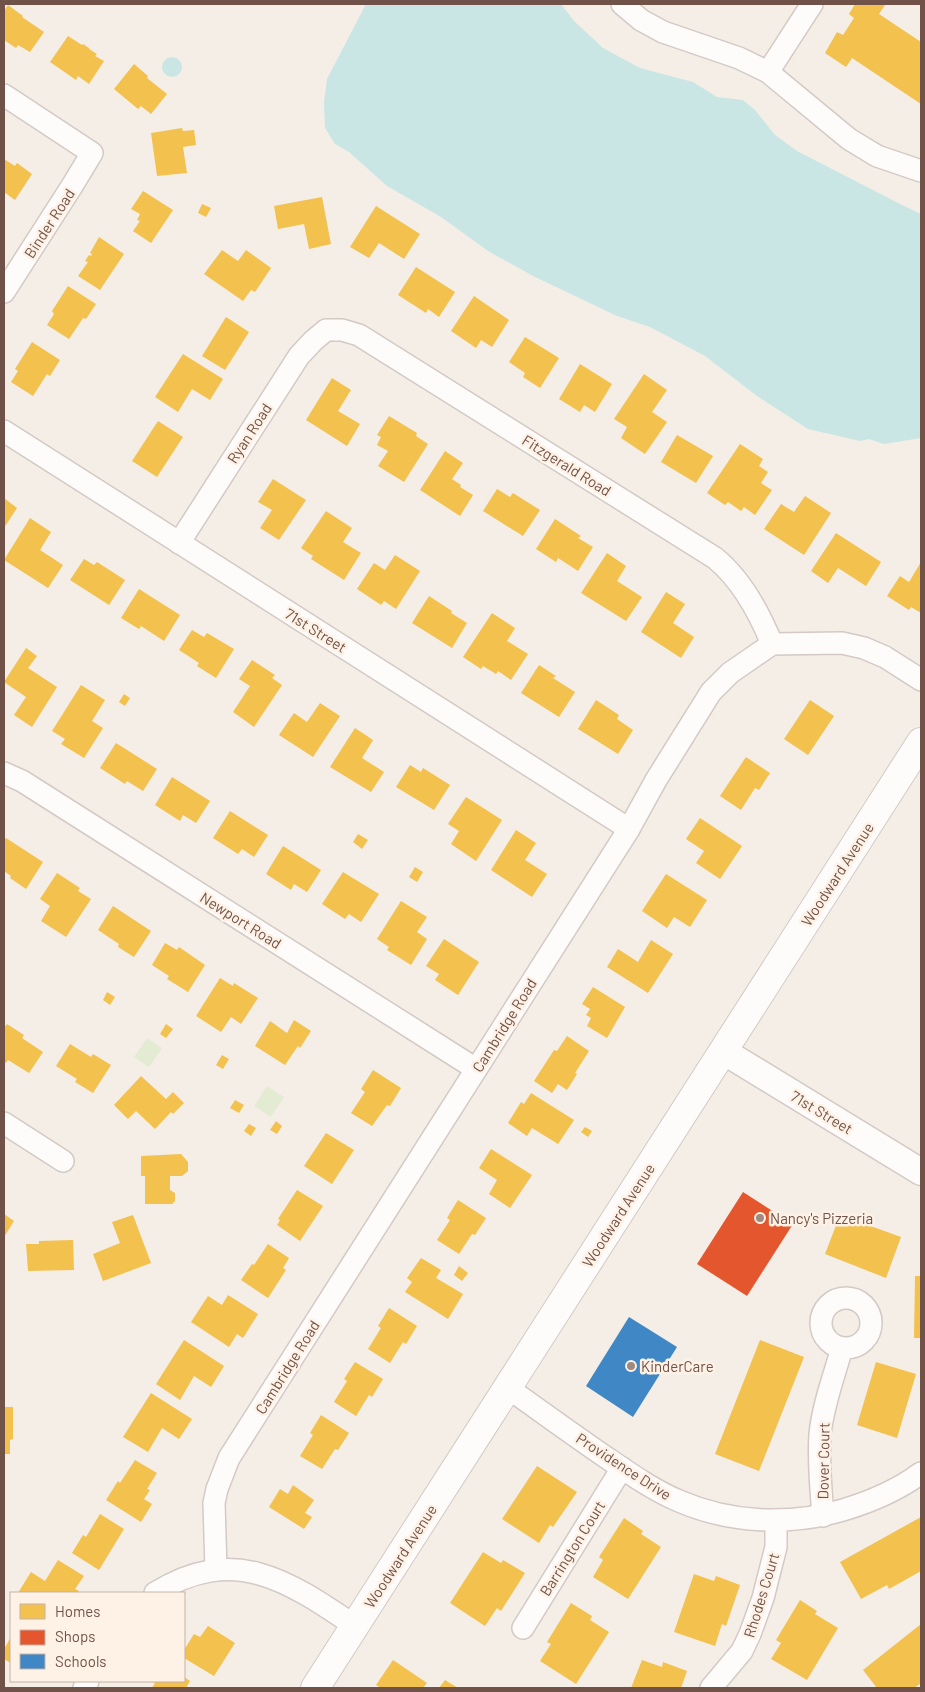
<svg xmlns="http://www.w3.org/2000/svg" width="925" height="1692" viewBox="0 0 925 1692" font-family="Barlow,sans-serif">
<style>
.green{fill:#e3ebd2}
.water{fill:#c9e6e4}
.homes{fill:#f2c14e}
.shops{fill:#e4572e}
.schools{fill:#3f88c5}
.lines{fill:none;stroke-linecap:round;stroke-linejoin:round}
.minor-casing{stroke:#d4c9c4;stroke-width:24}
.tertiary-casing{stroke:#d4c9c4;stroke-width:29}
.secondary-casing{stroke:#d4c9c4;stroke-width:30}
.minor{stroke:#fefcfb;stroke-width:21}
.tertiary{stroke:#fefcfb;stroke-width:26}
.secondary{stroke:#fefcfb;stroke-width:28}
.poi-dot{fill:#9f8980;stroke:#fef2e6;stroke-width:2}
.labels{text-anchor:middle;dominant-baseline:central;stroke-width:5;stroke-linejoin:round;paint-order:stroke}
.street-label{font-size:15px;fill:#715249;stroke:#fef2e6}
.poi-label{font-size:15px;fill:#715249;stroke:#fef2e6;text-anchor:start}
</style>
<rect width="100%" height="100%" fill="#f5eee7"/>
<g class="green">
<path d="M147 1038 162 1048 149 1067 134 1057Z"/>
<path d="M267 1086 284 1097 271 1117 254 1106Z"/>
</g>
<g class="water">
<path d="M366 4H561L574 21 603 48 640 68 693 82 717 97 743 100 755 110 775 135 797 151 902 205 921 214V438L884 444 869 439 860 441 808 429 757 396 705 356 650 327 617 316 533 276 488 251 441 217 387 186 349 152 335 144 325 128 324 102 327 79Z"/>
<circle cx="172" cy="67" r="10"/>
</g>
<g class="homes">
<path d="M855 4H882L885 5 879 14 921 42V104L852 58 846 67 825 53 837 32 843 35 854 18 849 14Z"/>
<path d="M8 5 23 16 22 17 44 32 30 52 18 45 16 48 4 40V11Z"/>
<path d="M68 36 82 45 83 44 89 48V49L97 54 95 56 104 61 89 84 78 76 76 80 50 62Z"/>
<path d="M134 64 148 76 147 78 167 94 151 114 141 106 138 109 114 89Z"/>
<path d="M182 128 183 131 194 130 196 145 183 147 187 173 157 176 151 133Z"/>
<path d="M4 159 15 166 17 163 32 174 15 200 4 192Z"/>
<path d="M143 191 173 210 151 243 133 231 140 221 137 220 140 214 131 209Z"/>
<path d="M322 197 331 244 309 249 304 224 278 229 274 206Z"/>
<path d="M202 204 211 208 206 217 198 213Z"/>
<path d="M376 206 420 234 404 259 379 243 369 258 350 247Z"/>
<path d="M99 237 124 254 100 290 78 276 88 262 85 261 89 255 91 256 92 254 90 253Z"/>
<path d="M222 250 238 261 246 250 271 268 255 292 251 290 243 301 204 274Z"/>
<path d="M416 267 455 292 439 317 428 309 426 313 398 295Z"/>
<path d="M68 286 96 304 86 319 83 318 69 339 47 325 54 314 52 311Z"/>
<path d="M474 296 509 320 492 347 481 340 476 348 451 331Z"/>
<path d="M226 317 249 332 225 370 202 356Z"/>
<path d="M525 337 559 358 540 388 523 377 525 373 509 362Z"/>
<path d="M32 342 60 360 50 376 47 374 33 396 11 382 18 371 15 369Z"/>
<path d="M183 354 223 379 210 400 192 389 178 412 155 397Z"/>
<path d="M580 364 612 384 595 412 584 405 580 412 559 399Z"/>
<path d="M644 374 667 390 652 412 667 422 645 454 621 438 627 427 614 419Z"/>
<path d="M332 378 351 390 338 411 360 424 347 446 306 420Z"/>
<path d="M389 416 417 433 416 436 428 444 404 482 378 466 388 451 377 445 381 437 377 435Z"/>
<path d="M158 421 183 437 157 477 132 461Z"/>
<path d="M677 435 713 456 696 483 661 462Z"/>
<path d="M740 444 763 459 759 466 768 472 761 483 772 490 755 515 744 507 741 511 728 502 725 505 707 493Z"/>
<path d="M445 451 463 463 452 479 461 485 460 487 473 495 460 516 420 490Z"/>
<path d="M273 479 306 500 279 540 260 528 272 510 258 502Z"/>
<path d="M497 489 510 497 513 493 540 510 523 536 483 511Z"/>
<path d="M805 496 831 513 804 555 764 529 781 504 794 512Z"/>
<path d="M4 498 17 508 4 528Z"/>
<path d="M326 511 352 528 343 542 361 553 344 580 311 559 313 556 301 548Z"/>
<path d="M30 518 51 532 40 550 63 565 48 588 4 560Z"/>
<path d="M555 519 581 536 578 538 593 547 578 571 558 558 556 562 536 549Z"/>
<path d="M836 533 881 562 866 586 838 568 828 583 811 571Z"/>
<path d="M607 553 626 566 617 581 642 597 626 621 581 593Z"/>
<path d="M395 555 420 571 396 609 384 601 381 605 357 589 374 563 385 570Z"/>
<path d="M84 559 94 565 97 562 125 580 109 605 70 580Z"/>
<path d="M921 562V613L911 607 909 610 887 596 900 576 909 582Z"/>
<path d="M139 589 180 615 164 641 141 626 139 629 121 618Z"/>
<path d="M666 592 685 604 673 623 694 637 681 658 641 632Z"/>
<path d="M429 596 452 611 451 613 467 623 452 648 412 623Z"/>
<path d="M492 613 515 628 507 641 528 654 511 680 498 671 496 674 483 666 481 669 463 657Z"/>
<path d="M192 630 204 637 207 633 234 649 216 678 197 666 199 663 179 650Z"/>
<path d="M26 648 37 656 28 668 57 687 32 727 14 715 26 697 4 682Z"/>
<path d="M252 660 275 675 272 678 282 685 254 727 233 712 250 686 239 679Z"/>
<path d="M539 665 556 676 553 678 575 692 559 717 521 693Z"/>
<path d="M81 685 105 700 92 721 103 728 84 758 61 744 65 739 52 731Z"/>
<path d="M124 694 130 698 125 706 119 702Z"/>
<path d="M596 700 619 715 617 719 633 730 618 754 578 729Z"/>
<path d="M810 700 834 716 808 755 784 739Z"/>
<path d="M320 703 340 716 313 757 279 735 294 713 307 722Z"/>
<path d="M355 728 373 740 362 758 384 772 371 792 330 767Z"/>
<path d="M116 743 157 769 143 791 127 781 125 784 100 768Z"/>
<path d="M746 757 770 773 759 790 755 788 741 810 720 796Z"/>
<path d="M410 765 421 772 423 768 450 785 434 810 396 787Z"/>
<path d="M172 777 210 801 196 823 183 815 180 821 155 805Z"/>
<path d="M466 797 502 820 476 861 451 844 459 831 448 824Z"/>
<path d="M230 811 268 835 254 857 242 849 238 854 213 838Z"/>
<path d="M700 818 742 846 720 879 696 863 704 851 686 839Z"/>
<path d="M516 830 536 843 525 860 547 874 532 897 491 870Z"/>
<path d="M358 834 368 840 362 849 353 842Z"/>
<path d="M6 838 43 862 26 889 10 878 11 876 4 871V841Z"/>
<path d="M283 846 321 870 307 892 294 884 291 890 266 874Z"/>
<path d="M415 867 423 872 417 882 409 877Z"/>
<path d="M343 872 379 894 361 922 349 914 345 919 322 904Z"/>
<path d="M57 873 80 888 78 891 91 899 66 937 41 921 50 906 40 899Z"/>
<path d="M666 874 707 900 690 927 674 917 667 928 642 911Z"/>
<path d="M401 901 427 917 417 932 427 939 411 965 387 950 389 947 377 939Z"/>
<path d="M113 906 151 931 134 957 118 947 119 944 98 930Z"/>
<path d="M444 939 479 962 458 995 435 980 439 974 426 966Z"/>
<path d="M651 940 673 954 648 993 607 967 618 949 638 962Z"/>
<path d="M165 943 177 950 179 947 205 965 188 992 167 979 169 976 152 965Z"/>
<path d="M220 978 233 986 234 983 258 998 241 1024 231 1017 221 1032 196 1016Z"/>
<path d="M593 987 625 1007 607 1038 587 1026 591 1018 586 1015 590 1009 582 1004Z"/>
<path d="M107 992 115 997 110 1005 103 1000Z"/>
<path d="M294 1020 311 1031 300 1048 298 1046 285 1065 255 1046 270 1021 287 1033Z"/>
<path d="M7 1024 24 1035 22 1038 43 1052 29 1073 8 1060 6 1063 4 1061V1028Z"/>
<path d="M166 1024 173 1029 166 1038 160 1034Z"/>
<path d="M567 1036 589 1051 575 1073 577 1074 567 1090 558 1084 552 1093 534 1081 554 1050 557 1051Z"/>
<path d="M70 1044 91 1057 93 1054 111 1065 93 1093 75 1082 77 1079 56 1066Z"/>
<path d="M222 1055 229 1059 223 1069 216 1065Z"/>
<path d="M373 1070 401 1088 390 1106 387 1105 372 1126 351 1113 365 1092 361 1089Z"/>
<path d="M141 1076 166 1099 173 1092 184 1103 173 1114 171 1112 155 1129 136 1111 128 1119 114 1105Z"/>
<path d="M531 1093 574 1120 558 1144 532 1128 527 1136 508 1123 521 1102 524 1104Z"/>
<path d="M235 1100 244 1105 239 1113 230 1108Z"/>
<path d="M276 1121 282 1126 277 1134 270 1130Z"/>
<path d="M249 1124 256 1128 251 1136 244 1131Z"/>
<path d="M585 1127 592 1131 588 1137 581 1132Z"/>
<path d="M326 1133 354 1150 332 1184 304 1166Z"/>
<path d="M491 1149 532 1175 510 1208 489 1194 497 1180 479 1168Z"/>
<path d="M181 1154 188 1162V1171L182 1176H170V1190L175 1193V1201L172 1204H145V1176H141V1156Z"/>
<path d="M297 1190 323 1206 300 1241 277 1225 280 1220 278 1219Z"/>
<path d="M458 1200 486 1218 475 1235 472 1234 459 1254 437 1240 450 1220 447 1218Z"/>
<path d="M4 1214 14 1221 4 1237Z"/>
<path d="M133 1215 151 1263 103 1281 93 1254 120 1243 112 1222Z"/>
<path d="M840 1215 901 1237 886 1278 825 1254Z"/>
<path d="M73 1240 74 1270 28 1271 26 1244H39V1241Z"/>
<path d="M268 1244 289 1258 283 1268 286 1270 268 1298 241 1280 252 1264 254 1265Z"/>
<path d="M421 1258 441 1270 436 1278 463 1294 448 1319 405 1292 412 1282 407 1278Z"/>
<path d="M459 1266 468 1273 462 1281 454 1275Z"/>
<path d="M915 1276H921V1338H914Z"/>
<path d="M228 1295 258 1314 243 1338 237 1334 229 1347 191 1322 208 1296 222 1305Z"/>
<path d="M389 1308 417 1326 406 1344 403 1342 390 1363 368 1349 381 1328 378 1326Z"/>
<path d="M184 1340 224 1366 211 1387 194 1376 180 1400 156 1384Z"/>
<path d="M760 1340 804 1357 759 1471 715 1454Z"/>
<path d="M355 1362 383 1379 372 1397 369 1395 356 1416 334 1402 347 1381 344 1379Z"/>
<path d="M876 1362 916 1374 897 1438 857 1425Z"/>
<path d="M151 1393 192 1419 179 1439 162 1428 148 1452 123 1437Z"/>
<path d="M4 1407H13V1439L10 1440V1454H4Z"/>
<path d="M321 1415 349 1433 338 1450 335 1449 322 1469 300 1456 313 1435 310 1433Z"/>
<path d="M135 1460 157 1473 147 1489 150 1490 144 1499 152 1504 141 1522 106 1500 118 1481 120 1483Z"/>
<path d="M537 1466 577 1492 553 1527 550 1525 539 1543 502 1519Z"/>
<path d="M293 1485 314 1500 305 1513 312 1517 304 1529 269 1507 280 1489 288 1494Z"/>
<path d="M100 1514 124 1529 99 1570 72 1553 83 1535 86 1537Z"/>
<path d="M921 1517V1571L889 1589 887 1585 861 1599 840 1562Z"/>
<path d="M624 1518 643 1531 641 1534 661 1547 628 1599 593 1577 603 1560 599 1557Z"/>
<path d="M483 1552 501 1563 503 1560 525 1573 501 1611 497 1608 485 1626 450 1603Z"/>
<path d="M58 1560 84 1576 75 1589 79 1591 77 1593H18L31 1572 45 1581Z"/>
<path d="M694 1574 714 1581 716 1576 740 1585 726 1626 722 1624 715 1646 674 1632Z"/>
<path d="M800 1600 817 1611 815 1614 838 1628 807 1680 771 1659 781 1643 776 1640Z"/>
<path d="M571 1603 592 1616 590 1620 609 1632 576 1684 540 1661 551 1644 547 1642Z"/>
<path d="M921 1624V1683L914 1688H877L863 1670Z"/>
<path d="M208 1626 235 1643 214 1676 184 1658V1650L194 1634 200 1637Z"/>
<path d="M11 1637V1663L4 1659V1649Z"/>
<path d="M393 1660 427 1683 423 1688H381L376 1685Z"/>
<path d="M642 1660 662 1667 663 1662 687 1671 681 1688H631Z"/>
<path d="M184 1677 190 1681 186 1688H152L155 1683 151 1681H184Z"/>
<path d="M445 1680 458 1688H439Z"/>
</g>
<path class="shops" d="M743 1192 793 1224 747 1296 697 1264Z"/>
<path class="schools" d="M629 1317 677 1347 633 1417 586 1386Z"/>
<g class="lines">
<defs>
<g id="minor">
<path d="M622 4 641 20 663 32 739 58 768 72 849 139 877 156 921 171"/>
<path d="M768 72 812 4"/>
<path d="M4 95 92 153 72 186 4 292"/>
<path d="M4 431 629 829"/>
<path d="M179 543 299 356 313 341 326 330H342L359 335 715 558C742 580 759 612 772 644"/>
<path d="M4 773 22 781 476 1069"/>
<path d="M4 1123 63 1161"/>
<circle cx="846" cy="1323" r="25"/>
<path d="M508 1388C542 1412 576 1437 610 1460 632 1475 655 1491 679 1501 730 1523 789 1526 843 1510 870 1502 898 1490 921 1473"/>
<path d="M823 1516C821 1489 818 1461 820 1434 823 1405 834 1376 842 1348"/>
<path d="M216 1570 214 1503 217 1489 229 1458 629 829 656 780 711 692 730 673 772 644 842 643 864 648 885 657 921 680"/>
<path d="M155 1593C234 1544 287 1580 355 1626"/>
<path d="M523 1628 622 1468"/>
<path d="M84 1688 88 1681"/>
<path d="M711 1688 742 1651 750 1634 763 1598 776 1547V1520"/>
</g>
<path id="tertiary" d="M723 1051 921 1172"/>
<path id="secondary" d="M315 1688 921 742"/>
</defs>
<use href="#minor" class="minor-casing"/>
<use href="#tertiary" class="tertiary-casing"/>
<use href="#secondary" class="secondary-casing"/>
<use href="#minor" class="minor"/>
<use href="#tertiary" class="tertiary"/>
<use href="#secondary" class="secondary"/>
</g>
<g class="poi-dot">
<circle cx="760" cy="1218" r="5"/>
<circle cx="631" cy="1366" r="5"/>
</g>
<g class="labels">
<g class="street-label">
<text transform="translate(49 223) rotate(-57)">Binder Road</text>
<text transform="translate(249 433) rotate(-57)">Ryan Road</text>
<text transform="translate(567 465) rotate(32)">Fitzgerald Road</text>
<text transform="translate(316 630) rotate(32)">71st Street</text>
<text transform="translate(837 874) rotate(-57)">Woodward Avenue</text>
<text transform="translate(241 920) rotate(32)">Newport Road</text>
<text transform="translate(504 1025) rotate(-58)">Cambridge Road</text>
<text transform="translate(822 1112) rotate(31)">71st Street</text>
<text transform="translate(618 1215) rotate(-57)">Woodward Avenue</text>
<text transform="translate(287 1367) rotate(-58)">Cambridge Road</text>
<text transform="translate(823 1461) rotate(-89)">Dover Court</text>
<text transform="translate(624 1466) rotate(33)">Providence Drive</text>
<text transform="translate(572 1548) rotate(-58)">Barrington Court</text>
<text transform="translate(400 1556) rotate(-57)">Woodward Avenue</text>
<text transform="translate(761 1595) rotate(-73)">Rhodes Court</text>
</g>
<g class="poi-label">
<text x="770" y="1218">Nancy's Pizzeria</text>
<text x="641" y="1366">KinderCare</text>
</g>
</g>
<rect width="925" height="1692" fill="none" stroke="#715249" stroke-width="10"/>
<rect x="10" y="1592" width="175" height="90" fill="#fef2e6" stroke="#c6b2a7"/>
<rect x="20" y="1604" width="25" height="15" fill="#f2c14e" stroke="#c6b2a7"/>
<text x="55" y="1617" font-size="15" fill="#715249">Homes</text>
<rect x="20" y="1630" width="25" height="15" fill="#e4572e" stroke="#c6b2a7"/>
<text x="55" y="1642" font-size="15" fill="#715249">Shops</text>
<rect x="20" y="1654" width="25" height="15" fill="#3f88c5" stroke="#c6b2a7"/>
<text x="55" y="1667" font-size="15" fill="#715249">Schools</text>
</svg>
